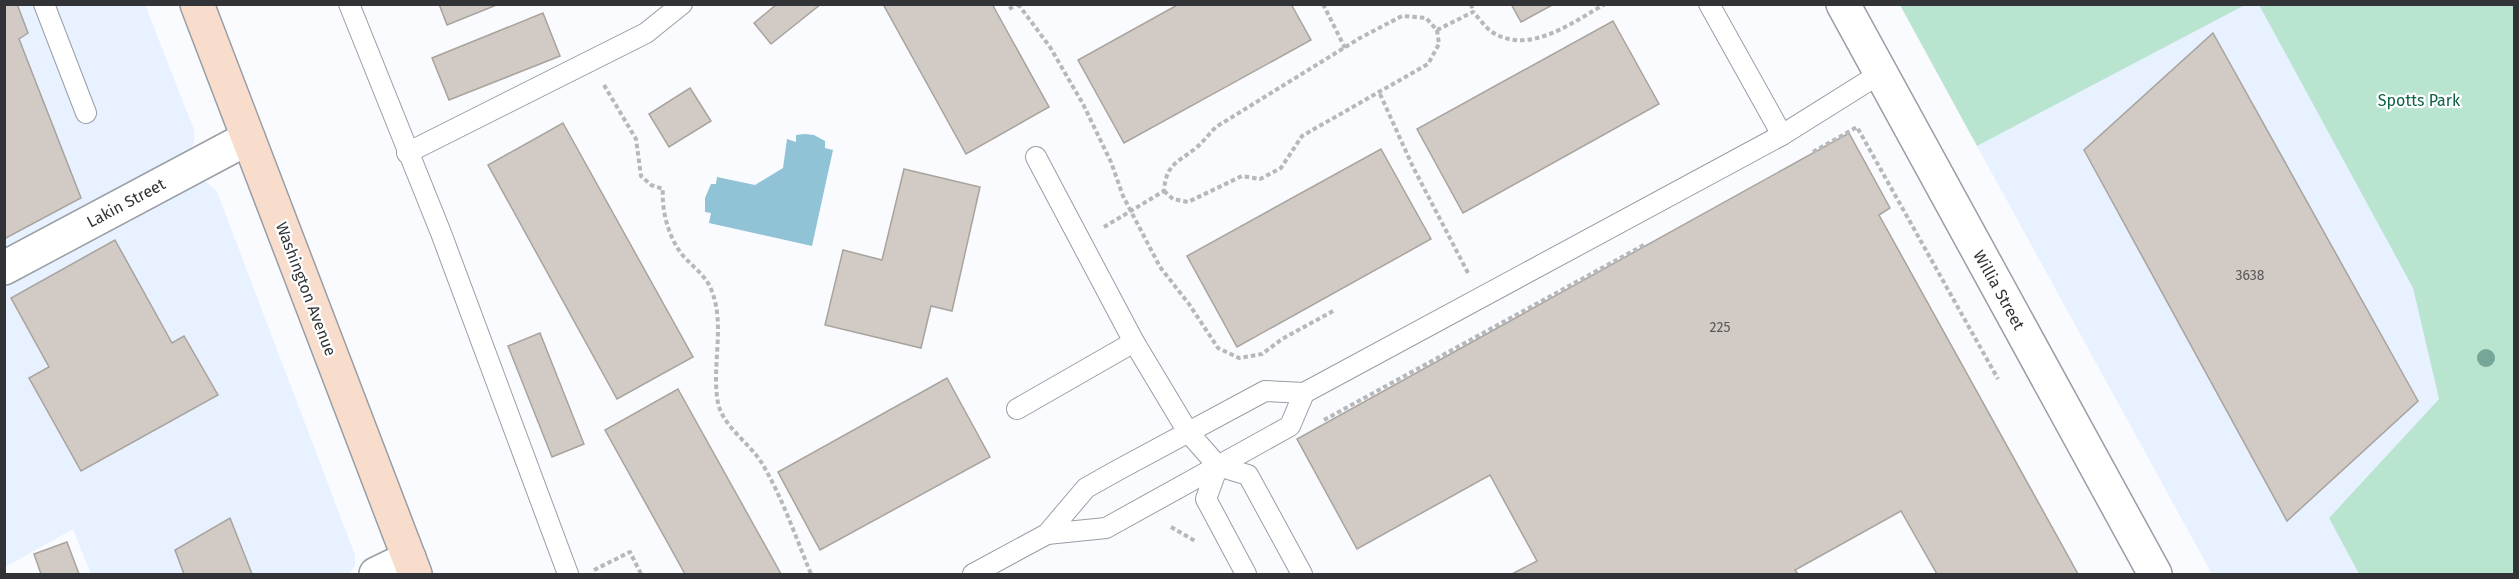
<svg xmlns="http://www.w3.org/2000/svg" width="2519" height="579" viewBox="0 0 2519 579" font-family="'Fira Sans',sans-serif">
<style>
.built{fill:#e7f1ff}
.green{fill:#b9e4d0}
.water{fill:#90c3d6}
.building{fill:#d1cac5;stroke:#a9a39d;stroke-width:1.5}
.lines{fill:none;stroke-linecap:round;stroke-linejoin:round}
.service-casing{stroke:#999ea4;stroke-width:22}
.minor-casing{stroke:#999ea4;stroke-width:36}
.secondary-casing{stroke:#999ea4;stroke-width:36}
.path{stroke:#b6b8bb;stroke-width:4;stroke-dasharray:4.5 3;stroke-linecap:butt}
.service{stroke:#fff;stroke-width:20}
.minor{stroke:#fff;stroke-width:33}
.secondary{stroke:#f8ddcd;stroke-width:33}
.tree{fill:#75a698}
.labels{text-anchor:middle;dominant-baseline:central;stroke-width:4.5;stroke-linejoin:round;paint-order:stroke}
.number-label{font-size:14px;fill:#59595a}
.park-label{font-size:16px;fill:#096145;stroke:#fff}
.street-label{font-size:16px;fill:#313336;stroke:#fff}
</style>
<rect width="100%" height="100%" fill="#f9fbfe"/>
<g class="built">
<path d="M5 5H145L194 130V142L190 153 5 255Z"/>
<path d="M2245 5H2259L2413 288 2439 399 2329 518 2359 574H2212L1977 146Z"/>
<path d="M193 182H206L217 192 355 555V566L348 574H91L73 529 5 567V281Z"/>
</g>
<g class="green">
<path d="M1900 5H2245L1977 146Z"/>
<path d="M2259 5H2514V574H2359L2329 518 2439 399 2413 288Z"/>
</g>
<path class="water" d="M805 134 814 135 825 141V148L833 150 812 246 709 223 711 213 705 212V198L711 184H716L717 177 755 185 783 168 787 139 796 142V135Z"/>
<g class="building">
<path d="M4 4H17L28 33 19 39 81 198 4 239Z"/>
<path d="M439 4H499L447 25Z"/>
<path d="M777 4H821L771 44 754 23Z"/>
<path d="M883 4H992L1049 107 966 154Z"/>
<path d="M1179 4H1291L1311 40 1124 143 1078 60Z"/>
<path d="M1511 4H1554L1521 22Z"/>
<path d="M543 13 560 56 449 100 432 58Z"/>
<path d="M1613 21 1659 104 1463 213 1417 129Z"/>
<path d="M2213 33 2418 401 2287 521 2084 150Z"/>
<path d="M690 88 711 121 669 147 649 114Z"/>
<path d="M563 123 693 357 617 399 488 165Z"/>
<path d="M1849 133 1890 208 1879 215 2078 574H1937L1901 511 1795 570 1798 574H1512L1537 561 1490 475 1357 549 1297 439Z"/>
<path d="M1381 149 1431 239 1237 347 1187 256Z"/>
<path d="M904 169 980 187 952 311 931 306 921 348 825 325 843 250 882 260Z"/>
<path d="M115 240 172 343 184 336 218 395 81 471 29 378 49 367 11 298Z"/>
<path d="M540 333 584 444 552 457 508 346Z"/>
<path d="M947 378 990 457 820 550 778 472Z"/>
<path d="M678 389 781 574H685L605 430Z"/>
<path d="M230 518 252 574H184L175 550Z"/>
<path d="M67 542 79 574H41L34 554Z"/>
</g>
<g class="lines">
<defs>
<g id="service">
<path d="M44 4 86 113"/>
<path d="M349 4 441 233 568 574"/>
<path d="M1709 4 1782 135"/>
<path d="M407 153 646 33 682 4"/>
<path d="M1036 157 1134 342 1188 432 1218 466 1248 475 1302 574"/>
<path d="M1017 409 1134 342"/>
<path d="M1218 466 1206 499 1246 574"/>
<path d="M1047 534 1106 528 1290 426 1304 393"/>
<path d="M973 574 1047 534 1086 488 1118 470 1265 391 1304 393 1782 135 1881 73"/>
</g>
<g id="minor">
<path d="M1843 4 2155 574"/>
<path d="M4 268 248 138"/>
<path d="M376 574 409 558"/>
</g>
<path id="secondary" d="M197 4 415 574"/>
</defs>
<use href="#service" class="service-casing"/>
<use href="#minor" class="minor-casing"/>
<use href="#secondary" class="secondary-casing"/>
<g class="path">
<path d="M1018 4 1050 47 1083 104 1111 162 1123 196 1160 267 1189 304 1218 348 1239 358 1262 354 1282 339 1335 310"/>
<path d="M1323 4 1345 48"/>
<path d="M1471 4 1473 12"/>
<path d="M1009 9 1018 4"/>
<path d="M604 85 636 139 641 176 651 185 663 189C661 212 670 244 688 261 696 269 706 277 711 289 726 324 711 366 718 403 723 427 751 444 763 465 783 499 796 538 811 574"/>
<path d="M1380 94 1413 167 1468 273"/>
<path d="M1813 152 1857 127 1998 379"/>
<path d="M1164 191 1173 199 1188 202 1242 176 1260 179 1281 168 1302 136 1428 64 1439 44 1437 30"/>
<path d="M1104 227 1164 191C1166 164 1177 163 1196 148 1203 142 1209 134 1216 127L1360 38 1402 16 1426 18 1437 30 1473 12C1479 18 1485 27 1492 32 1529 56 1573 22 1605 4"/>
<path d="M1324 420 1644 245"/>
<path d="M1171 527 1195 541"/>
<path d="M594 570 630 552 641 574"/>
</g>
<use href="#service" class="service"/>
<use href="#minor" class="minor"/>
<use href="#secondary" class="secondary"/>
</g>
<circle class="tree" cx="2486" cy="358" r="9"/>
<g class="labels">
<g class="number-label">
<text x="2250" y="275">3638</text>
<text x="1720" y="327">225</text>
</g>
<g class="park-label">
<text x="2419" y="100">Spotts Park</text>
</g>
<g class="street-label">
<text transform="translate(126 203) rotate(-28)">Lakin Street</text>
<text transform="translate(306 289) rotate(69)">Washington Avenue</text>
<text transform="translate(1999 290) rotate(61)">Willia Street</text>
</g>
</g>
<rect width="2519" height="579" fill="none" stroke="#313336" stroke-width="12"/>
</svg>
